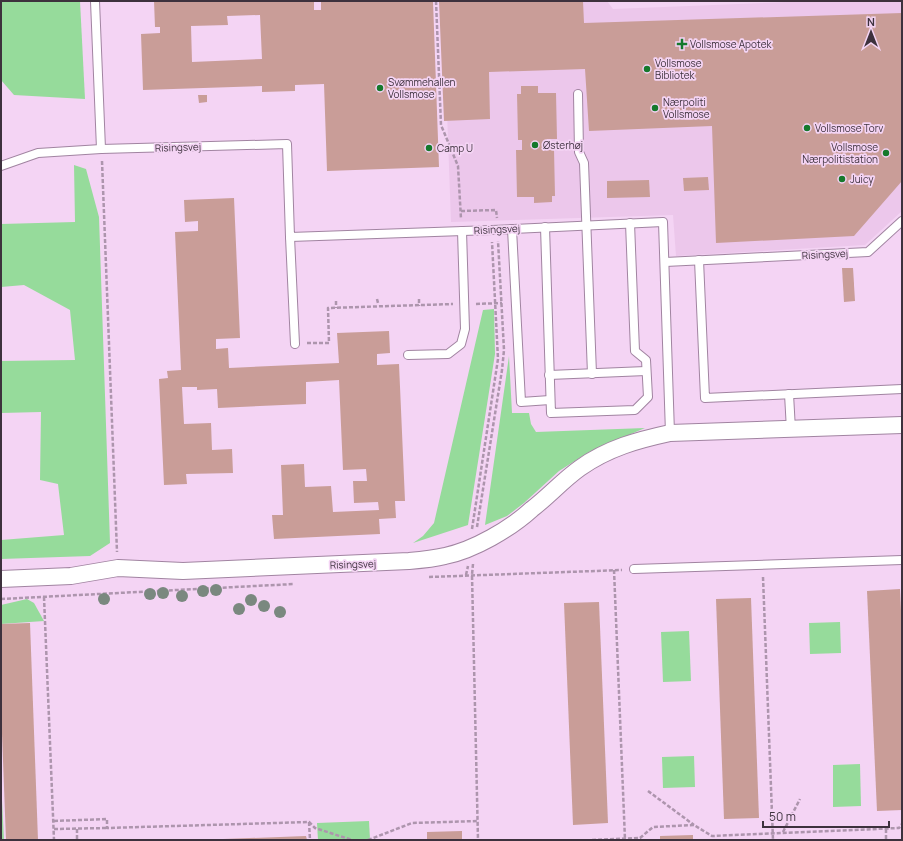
<svg xmlns="http://www.w3.org/2000/svg" width="903" height="841" viewBox="0 0 903 841" font-family="Manrope,sans-serif">
<style>
.built{fill:#ecc7eb}
.green{fill:#96db9b}
.building{fill:#c99d98;fill-rule:evenodd}
.lines{fill:none;stroke-linecap:round;stroke-linejoin:round}
.service-casing{stroke:#a184a1;stroke-width:10}
.minor-casing{stroke:#a184a1;stroke-width:18}
.path{stroke:#ad95ad;stroke-width:2.5;stroke-dasharray:4 2;stroke-linecap:butt}
.service{stroke:#fff;stroke-width:8}
.minor{stroke:#fff;stroke-width:16}
.tree{fill:#7a887f}
.poi-dot{fill:#15792c;stroke:#f4d4f4;stroke-width:1.5}
.labels{text-anchor:middle;dominant-baseline:central;stroke-width:3.5;stroke-linejoin:round;paint-order:stroke}
.poi-label{font-size:10px;fill:#3d313d;stroke:#f4d4f4;text-anchor:start}
.street-label{font-size:10px;fill:#3d313d;stroke:#f4d4f4}
</style>
<rect width="100%" height="100%" fill="#f4d4f4"/>
<path class="built" d="M443 1H607L613 9 812 1H902V211L865 245 676 256 673 215 451 222Z"/>
<g class="green">
<path d="M1 1H80L85 99 14 95 1 80Z"/>
<path d="M74 165 86 169 99 217 110 543 90 556 1 559V540L64 535 58 484 40 480 41 412 1 413V361L75 360 70 310 24 285 1 287V224L75 222Z"/>
<path d="M494 309 495 354 468 525 413 543 423 536 434 523 483 310Z"/>
<path d="M509 356 512 413H529L531 424 536 432 645 428 589 452 559 471 524 503 507 516 485 525Z"/>
<path d="M27 599 34 603 44 621 1 624V605Z"/>
<path d="M840 622 841 653 810 654 809 623Z"/>
<path d="M689 631 691 681 663 682 661 632Z"/>
<path d="M694 756 695 787 663 788 662 757Z"/>
<path d="M860 764 861 806 833 807V765Z"/>
<path d="M1 780 4 840H1Z"/>
<path d="M369 821 370 840H318L317 823Z"/>
</g>
<g class="building">
<path d="M154 1H314V10H321V1H433L439 167 327 171 324 84 295 85V91L262 92V86L143 90 141 34 160 33V27H155ZM260 15 262 59 192 62 191 26 228 25 227 16Z"/>
<path d="M439 1H583L584 23 902 13V181L854 236 716 243 712 126 589 131 585 69 489 72 490 119 444 121Z"/>
<path d="M521 86H538V93H556L557 139H547V150L554 149 555 196H552V202L534 203V197H517L516 150H522V140H518L517 94H521Z"/>
<path d="M198 95H207V102L199 103Z"/>
<path d="M708 177 709 190 684 191 683 178Z"/>
<path d="M649 180 650 197 607 198V181Z"/>
<path d="M234 198 240 338 216 339V349L228 348 229 368 339 363 337 333 389 331 390 353 377 354V365L399 364 405 501H395L396 518 379 519 380 534 274 539 272 515H283L281 465 304 464 305 487 331 486 333 512 379 510 378 502 354 503 353 481H367L366 469 343 470 339 380 306 382V404L218 408 217 389 197 390V387H182L184 424 211 423 212 450 232 449 233 473 186 474 187 484 164 485 159 379 168 378 167 371 181 370 175 232 198 231V221L185 222 184 200Z"/>
<path d="M842 268H853L855 301 844 302Z"/>
<path d="M900 589 902 631V810L877 811 867 591Z"/>
<path d="M751 598 759 818 724 819 716 599Z"/>
<path d="M599 602 608 823 573 825 564 603Z"/>
<path d="M30 623 38 840H6L1 707V624Z"/>
<path d="M462 831V840H427V832Z"/>
<path d="M693 835V840H660V836Z"/>
<path d="M306 836 307 840H223V839Z"/>
</g>
<g class="lines">
<defs>
<g id="service">
<path d="M95 1 101 149"/>
<path d="M578 94 579 152 584 163 592 374"/>
<path d="M1 166 38 153 101 149 287 144 290 237 492 230 663 222 670 433"/>
<path d="M545 227 551 413 635 410 648 397 646 360 635 351 630 223"/>
<path d="M512 229 521 402 550 400"/>
<path d="M290 237 295 344"/>
<path d="M699 260 705 398 902 389"/>
<path d="M665 262 868 252 902 221"/>
<path d="M408 355 448 354 461 344 465 329 462 231"/>
<path d="M549 375 646 371"/>
<path d="M789 394 791 430"/>
<path d="M634 569 902 560"/>
</g>
<path id="minor" d="M1 579 71 576 118 568 183 571 409 561C421 560 433 559 445 556 474 550 510 529 532 509 549 496 563 480 580 468 608 448 638 440 670 433L902 425"/>
</defs>
<use href="#service" class="service-casing"/>
<use href="#minor" class="minor-casing"/>
<g class="path">
<path d="M436 1 441 125 458 166 461 219"/>
<path d="M102 161 117 552"/>
<path d="M461 211 496 210 497 218"/>
<path d="M377 299 378 303"/>
<path d="M419 299V306"/>
<path d="M336 301V308"/>
<path d="M476 304 502 303"/>
<path d="M307 343H329L328 308 453 304"/>
<path d="M477 527 502 370 504 350 498 241"/>
<path d="M472 529 498 359 492 242"/>
<path d="M473 564 472 575 478 840"/>
<path d="M614 570 625 840"/>
<path d="M466 575 468 566"/>
<path d="M429 577 622 570"/>
<path d="M763 577 773 840"/>
<path d="M44 597 54 840"/>
<path d="M1 599 294 584"/>
<path d="M648 791 694 825"/>
<path d="M54 821 107 819V828L309 822 315 828 352 840"/>
<path d="M309 822 310 840"/>
<path d="M54 829 107 828"/>
<path d="M77 829V840"/>
<path d="M886 829V840"/>
<path d="M783 832 800 799"/>
<path d="M368 840 412 823 478 821"/>
<path d="M592 840 640 838 653 827 694 825 712 836 899 828 902 824"/>
</g>
<use href="#service" class="service"/>
<use href="#minor" class="minor"/>
</g>
<g class="tree">
<circle cx="216" cy="590" r="6"/>
<circle cx="203" cy="591" r="6"/>
<circle cx="163" cy="593" r="6"/>
<circle cx="150" cy="594" r="6"/>
<circle cx="182" cy="596" r="6"/>
<circle cx="104" cy="599" r="6"/>
<circle cx="251" cy="600" r="6"/>
<circle cx="264" cy="606" r="6"/>
<circle cx="239" cy="609" r="6"/>
<circle cx="280" cy="612" r="6"/>
</g>
<g class="poi-dot">
<path d="M680 38h4v4h4v4h-4v4h-4v-4h-4v-4h4z"/>
<circle cx="647" cy="69" r="4"/>
<circle cx="380" cy="88" r="4"/>
<circle cx="655" cy="108" r="4"/>
<circle cx="807" cy="128" r="4"/>
<circle cx="535" cy="145" r="4"/>
<circle cx="429" cy="148" r="4"/>
<circle cx="886" cy="153" r="4"/>
<circle cx="842" cy="179" r="4"/>
</g>
<g class="labels">
<g class="poi-label">
<text x="690" y="44">Vollsmose Apotek</text>
<text x="655" y="63">Vollsmose<tspan x="655" dy="12">Bibliotek</tspan></text>
<text x="388" y="82">Svømmehallen<tspan x="388" dy="12">Vollsmose</tspan></text>
<text x="663" y="102">Nærpoliti<tspan x="663" dy="12">Vollsmose</tspan></text>
<text x="815" y="128">Vollsmose Torv</text>
<text x="543" y="145">Østerhøj</text>
<text x="878" y="147" text-anchor="end">Vollsmose<tspan x="878" dy="12">Nærpolitistation</tspan></text>
<text x="437" y="148">Camp U</text>
<text x="850" y="179">Juicy</text>
</g>
<g class="street-label">
<text transform="translate(178 147) rotate(-2)">Risingsvej</text>
<text transform="translate(497 229) rotate(-3)">Risingsvej</text>
<text transform="translate(825 254) rotate(-3)">Risingsvej</text>
<text transform="translate(353 564) rotate(-2)">Risingsvej</text>
</g>
</g>
<rect width="903" height="841" fill="none" stroke="#3d313d" stroke-width="4"/>
<g transform="translate(871 32)" stroke="#f4d4f4" stroke-width="3" paint-order="stroke">
<path d="M0-3L7 15L0 10L-7 15Z" fill="#3d313d"/>
<text y="-6" font-size="11" font-weight="bold" text-anchor="middle" fill="#3d313d">N</text>
</g>
<path d="M763 821v6h126v-6" fill="none" stroke="#3d313d" stroke-width="2"/>
<text x="769" y="821" font-size="12" fill="#3d313d" stroke="#f4d4f4" stroke-width="3" paint-order="stroke">50 m</text>
</svg>
